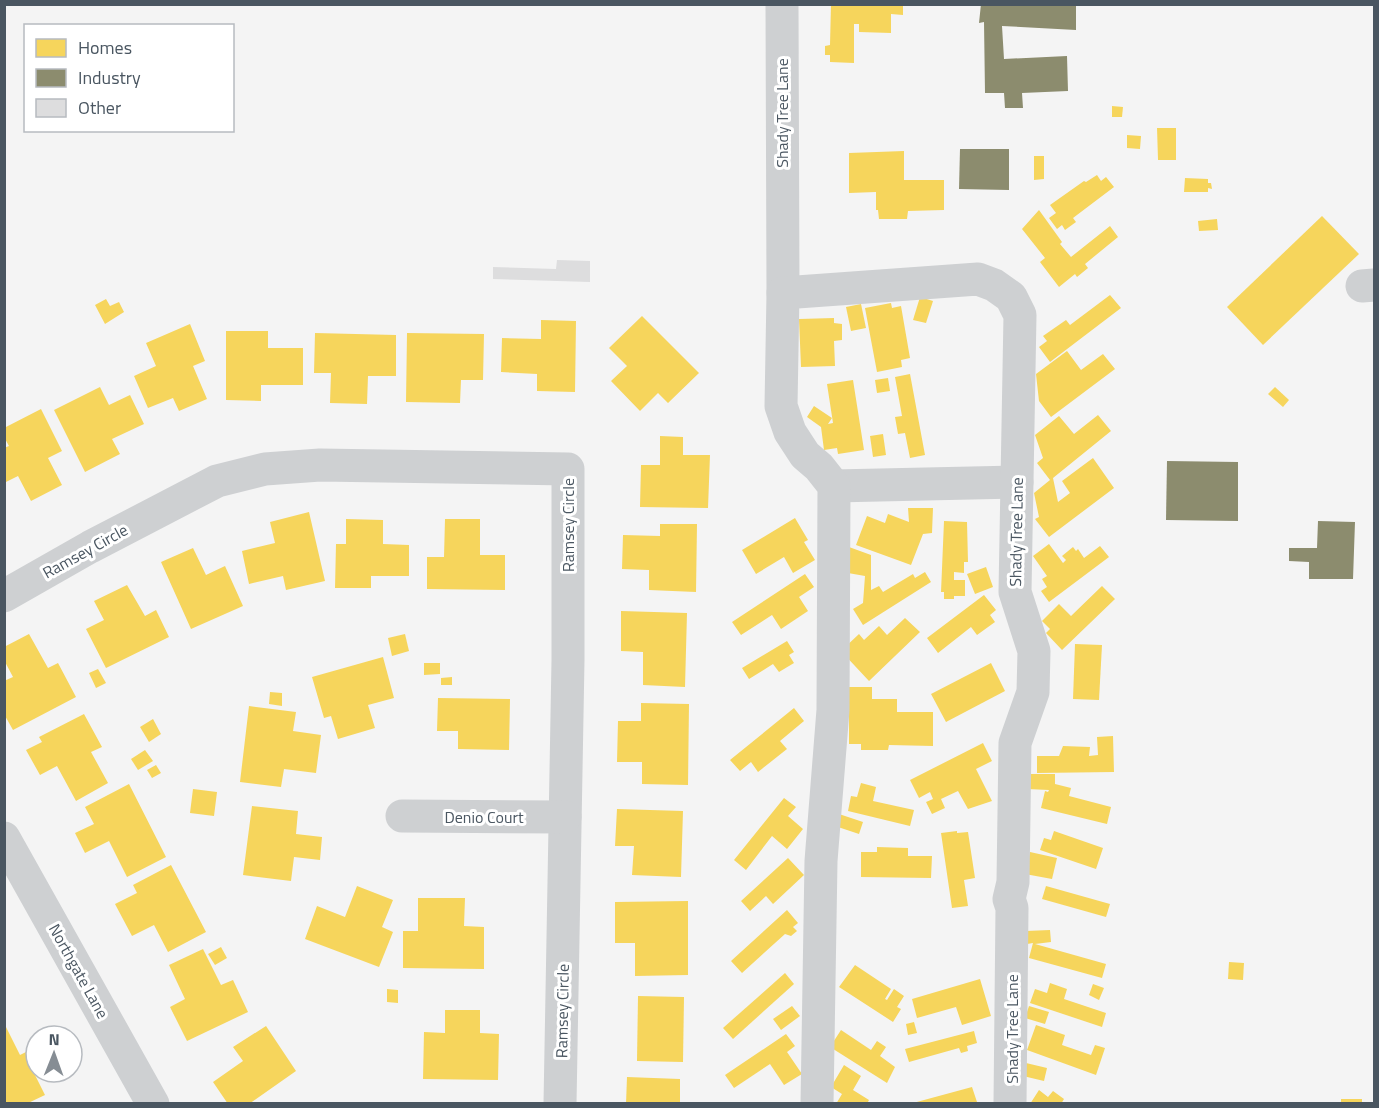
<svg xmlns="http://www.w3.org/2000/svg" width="1379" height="1108" viewBox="0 0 1379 1108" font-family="'Titillium Web',sans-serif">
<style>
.homes{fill:#f6d55c}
.industry{fill:#8c8c6e}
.building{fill:#ddddde}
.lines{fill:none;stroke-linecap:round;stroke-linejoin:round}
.minor{stroke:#ced0d2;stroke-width:33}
.labels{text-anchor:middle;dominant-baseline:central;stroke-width:6;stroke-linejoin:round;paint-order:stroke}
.street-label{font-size:16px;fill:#4a5661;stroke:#fff}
</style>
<rect width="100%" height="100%" fill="#f4f4f4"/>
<g class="homes">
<path d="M831 4H903V15L891 14V33L859 32V24H854V63L830 62V55H825V46L830 45Z"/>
<path d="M1112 106 1123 107 1122 117H1112Z"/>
<path d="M1157 128H1176V160H1158Z"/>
<path d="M1127 135 1141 136 1140 149 1127 148Z"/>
<path d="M904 151V180H944V210L908 211 907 219H879L878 210H876V192L849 193V153Z"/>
<path d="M1034 156H1044V179L1034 180Z"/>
<path d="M1097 175 1101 181 1106 177 1114 187 1073 218 1076 222 1065 230 1062 225 1057 229 1049 218 1056 213 1050 205 1084 181 1086 182Z"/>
<path d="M1185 178 1208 179V183H1211L1212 189 1208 188V192H1184Z"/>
<path d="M1039 210 1062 242 1060 244 1071 257 1110 226 1118 237 1085 264 1088 268 1077 277 1075 274 1059 287 1040 262 1045 258 1022 229Z"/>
<path d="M1322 216 1359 254 1263 345 1227 307Z"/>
<path d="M1217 219 1218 230 1199 231 1198 221Z"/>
<path d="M1110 295 1121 308 1050 362 1039 347 1047 341 1043 336 1066 320 1070 325Z"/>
<path d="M920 297 933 301 926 323 913 320Z"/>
<path d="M106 299 110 306 119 302 124 312 105 324 95 305Z"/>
<path d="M891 303 892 308 901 306 910 358 901 360 902 367 877 372 865 308Z"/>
<path d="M861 304 866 328 851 331 846 307Z"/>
<path d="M642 316 699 373 668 403 658 393 640 411 611 381 627 366 609 348Z"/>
<path d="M834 318V323L842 324V340L834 341 835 366 801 367 799 319Z"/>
<path d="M541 320 576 321 575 392 537 391V374L501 372 502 338 541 339Z"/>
<path d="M190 324 205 361 193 366 207 399 179 411 173 398 148 408 134 376 156 366 146 343Z"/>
<path d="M226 331H268V348H303V385H261V401L226 400Z"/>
<path d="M315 333 396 335V376H368L367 404 330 403 331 373H314Z"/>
<path d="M407 333 484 334 483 380H461L460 403 406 402Z"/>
<path d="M1067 351 1081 370 1103 354 1115 369 1051 417 1039 401 1036 374Z"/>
<path d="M910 374 925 455 910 458 905 433 898 434 895 417 902 416 895 377Z"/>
<path d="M888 378 890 391 877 393 875 380Z"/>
<path d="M853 380 864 450 838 454 837 448 824 450 821 427 807 417 814 406 832 418 828 424 833 423 827 384Z"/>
<path d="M100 387 109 405 130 395 144 424 112 439 120 454 85 472 54 410Z"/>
<path d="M1275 387 1289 400 1283 407 1268 394Z"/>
<path d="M41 409 62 451 48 458 62 485 31 501 18 476 4 483V448L9 446 4 437V428Z"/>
<path d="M1098 415 1111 431 1053 478 1058 502 1070 493 1062 481 1093 458 1114 488 1049 537 1035 519 1039 517 1034 493 1050 480 1037 463 1043 458 1035 435 1059 416 1074 434Z"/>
<path d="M883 434 886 455 873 457 870 436Z"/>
<path d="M660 436 683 437V455H710L708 508 640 507 641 465H660Z"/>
<path d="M908 508H933L932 533 923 534 911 565 856 545 867 516 885 523 888 514 909 522Z"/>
<path d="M309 512 325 581 286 590 283 576 249 584 242 551 275 543 270 522Z"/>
<path d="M795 518 808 540 804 542 815 560 793 573 784 557 756 574 742 550Z"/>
<path d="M346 519 383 520V544L409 545V576H371V588H335L336 544H346Z"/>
<path d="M445 519H480V555H505V590L427 589V557H444Z"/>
<path d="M944 521 967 522 968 562H964V573L954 572V580H965V596H954V599H944V592H941Z"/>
<path d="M660 524H697L696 592 649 590V570L622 569 623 535 660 536Z"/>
<path d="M1049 544 1063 563 1066 560 1062 556 1073 547 1076 551 1078 549 1084 558 1100 546 1109 557 1049 602 1041 591 1047 587 1042 579 1047 576 1033 556Z"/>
<path d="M849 547 871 555V590L879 586 883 592 913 574 915 578 925 572 931 582 863 625 853 609 863 603 865 576 848 573Z"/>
<path d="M193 548 206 575 225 566 243 606 191 629 161 562Z"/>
<path d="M986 567 993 587 975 594 967 574Z"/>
<path d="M805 574 814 587 799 597 808 611 781 629 772 615 741 635 732 622Z"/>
<path d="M127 585 145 616 156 610 169 637 106 668 86 629 104 620 94 601Z"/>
<path d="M1102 586 1115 599 1062 650 1046 633 1050 629 1042 621 1059 604 1071 616Z"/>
<path d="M984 595 996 610 990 615 995 622 977 635 971 627 938 653 927 638Z"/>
<path d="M621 611 687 613 685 687 643 685V652L621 651Z"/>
<path d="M905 618 920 632 869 681 841 651 859 634 864 640 879 626 887 635Z"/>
<path d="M29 634 48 668 58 663 76 697 13 730 4 714V681L13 677 4 660V647Z"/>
<path d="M405 634 409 651 392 656 388 638Z"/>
<path d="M787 641 794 652 789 655 794 663 779 672 773 664 749 679 742 668Z"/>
<path d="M1075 644 1102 645 1099 700 1073 699Z"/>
<path d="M383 657 394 698 368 705 375 728 338 739 331 716 324 718 312 677Z"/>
<path d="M424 663H440V674L424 675Z"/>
<path d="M991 663 1005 691 946 722 931 694Z"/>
<path d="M98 669 106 683 96 688 89 673Z"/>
<path d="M452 677V685H441V678Z"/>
<path d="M845 687H872V699H897V712H933V746L889 745 888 750H861V744H849V710Z"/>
<path d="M270 692 282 693V706L269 704Z"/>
<path d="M438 698 510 699 509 750 458 749V731H437Z"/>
<path d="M641 703 689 704 688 785 642 784V762H617L618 721H641Z"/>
<path d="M249 706 296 712 293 731 321 735 316 773 284 769 281 787 240 782Z"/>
<path d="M794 708 804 721 780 741 787 749 758 772 751 762 740 771 730 760Z"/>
<path d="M84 714 102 747 91 752 108 783 76 801 57 766 40 775 26 750 42 742 39 737Z"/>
<path d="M153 719 161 734 149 742 140 727Z"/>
<path d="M1113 736 1114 772 1037 773V756H1059L1063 746 1090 747 1089 756 1098 755 1097 737Z"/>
<path d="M983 743 992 761 976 769 992 801 968 809 958 791 941 799 945 808 932 814 926 802 933 799 930 792 919 798 910 780Z"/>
<path d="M145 750 153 761 138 770 131 759Z"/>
<path d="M156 765 161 773 152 778 147 770Z"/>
<path d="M1027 774H1055V784L1071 788 1069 796 1111 807 1107 824 1041 808 1045 791 1048 792 1049 790 1027 789Z"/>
<path d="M861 783 876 787 873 801 914 810 910 826 848 811 851 796 857 797Z"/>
<path d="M129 784 166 857 127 877 109 841 85 853 75 833 94 824 85 807Z"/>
<path d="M193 789 217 792 214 816 190 813Z"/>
<path d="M784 798 796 807 788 816 803 829 787 849 772 836 746 870 734 860Z"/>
<path d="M252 806 298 811 296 834 322 837 320 860 294 857 291 881 243 875Z"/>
<path d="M617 809 683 811 681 877 632 875 634 846H615Z"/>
<path d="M839 814 863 822 859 834 835 826Z"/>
<path d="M957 831V833L968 832 975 878 964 880 968 906 952 908 941 833Z"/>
<path d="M1054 831 1103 848 1096 869 1040 850 1044 838 1051 840Z"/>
<path d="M877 847 908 848V856H932L931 878 861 877V852H877Z"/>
<path d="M1030 852 1057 858 1052 879 1025 874Z"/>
<path d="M788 858 804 875 773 904 766 896 750 911 741 901Z"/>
<path d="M171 865 206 932 168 952 154 925 132 936 115 904 137 893 133 885Z"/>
<path d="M357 886 393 900 382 927 393 932 379 967 305 939 317 906 345 917Z"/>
<path d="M1046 886 1110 904 1106 917 1042 899Z"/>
<path d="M418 898H465L464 926 484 927V969L403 968V931H418Z"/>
<path d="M688 901V975L635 976V943H615V902Z"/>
<path d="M787 910 798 923 793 927 797 931 791 936 785 934 742 973 731 961Z"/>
<path d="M1050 930 1051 942 1035 944 1106 964 1102 978 1029 958 1033 943 1027 944 1026 931Z"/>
<path d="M221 947 227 958 215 965 208 954Z"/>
<path d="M203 949 221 985 233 980 248 1012 187 1041 170 1007 185 999 169 965Z"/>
<path d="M1229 962 1244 963 1243 980 1228 979Z"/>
<path d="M855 965 891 989 885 999 887 1000 894 989 904 996 897 1007 901 1009 893 1022 839 987Z"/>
<path d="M785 973 794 984 733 1039 723 1028Z"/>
<path d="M980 979 991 1016 962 1025 956 1007 917 1018 912 999Z"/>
<path d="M1050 983 1067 989 1064 999 1106 1013 1102 1027 1030 1003 1035 989 1047 993Z"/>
<path d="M1093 984 1104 988 1099 1000 1089 995Z"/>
<path d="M387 989 398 990V1003L387 1002Z"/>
<path d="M638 996 684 997 683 1062 637 1061Z"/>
<path d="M792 1006 800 1016 781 1030 773 1019Z"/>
<path d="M1029 1006 1049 1012 1045 1024 1025 1018Z"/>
<path d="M445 1010H480V1033L499 1034 498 1080 423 1079 424 1032 445 1033Z"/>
<path d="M914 1022 917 1033 908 1035 906 1024Z"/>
<path d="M1036 1025 1065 1035 1062 1045 1091 1055 1095 1045 1105 1048 1096 1075 1027 1050Z"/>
<path d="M266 1026 296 1071 249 1104H228L213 1082 243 1061 233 1047Z"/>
<path d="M6 1027 20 1055 36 1047V1072H41L35 1075 45 1095 26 1104H5V1028Z"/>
<path d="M841 1030 871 1050 877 1041 886 1047 880 1056 895 1067 887 1083 830 1047Z"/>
<path d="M974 1031 977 1043 967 1046 968 1051 961 1053 959 1048 909 1062 905 1049Z"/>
<path d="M786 1034 795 1046 787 1052 802 1074 784 1085 770 1064 734 1088 725 1075Z"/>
<path d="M1026 1063 1047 1068 1044 1081 1023 1076Z"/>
<path d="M844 1065 861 1076 853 1090 869 1100 867 1104H836L842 1094 831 1087Z"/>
<path d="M627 1077 680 1079V1104H626Z"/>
<path d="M972 1087 977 1102 913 1104V1103Z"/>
<path d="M1039 1090 1048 1097 1053 1091 1064 1099 1061 1104H1030Z"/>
<rect x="1341" y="1099" width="21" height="5"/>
</g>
<g class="industry">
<path d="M981 4 1076 6V30L1002 26 1004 59 1067 56 1068 91 1022 93 1023 108H1005L1004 93H985L984 22 979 23Z"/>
<path d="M960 149H1009V190L959 189Z"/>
<path d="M1167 461 1238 462V521L1166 520Z"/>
<path d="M1318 521 1355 522 1353 579H1309V562L1289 561V548H1317Z"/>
</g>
<path class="building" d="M557 260 590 261V282L493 279V267L556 269Z"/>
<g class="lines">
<g class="minor">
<path d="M782 4 783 293"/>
<path d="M1362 286 1374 285"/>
<path d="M834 486 1017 482"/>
<path d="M4 596 90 547 217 481 265 469 320 465 568 469V660L560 1104"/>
<path d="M402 816 565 817"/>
<path d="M4 838 153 1104"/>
<path d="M817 1104 821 861 833 710 834 486 819 467 805 455 790 432 781 406 783 293 978 279 994 285 1011 297 1020 315 1015 592 1034 651 1033 692 1015 743 1013 882 1009 899 1012 908 1010 1104"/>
</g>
</g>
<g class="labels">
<g class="street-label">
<text transform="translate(782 113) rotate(-90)">Shady Tree Lane</text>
<text transform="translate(568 525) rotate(-90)">Ramsey Circle</text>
<text transform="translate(1016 532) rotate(-89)">Shady Tree Lane</text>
<text transform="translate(85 551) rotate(-29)">Ramsey Circle</text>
<text x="484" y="817">Denio Court</text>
<text transform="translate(79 971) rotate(61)">Northgate Lane</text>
<text transform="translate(562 1011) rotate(-89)">Ramsey Circle</text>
<text transform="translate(1012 1029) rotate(-90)">Shady Tree Lane</text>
</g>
</g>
<rect width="1379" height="1108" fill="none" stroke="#4a5661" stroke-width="12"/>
<rect x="24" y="24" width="210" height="108" fill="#ffffff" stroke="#b7bbc0" stroke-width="1.5"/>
<rect x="36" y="39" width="30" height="18" fill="#f6d55c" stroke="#b7bbc0" stroke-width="1.5"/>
<text x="78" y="54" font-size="18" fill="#4a5661">Homes</text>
<rect x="36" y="69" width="30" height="18" fill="#8c8c6e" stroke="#b7bbc0" stroke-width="1.5"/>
<text x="78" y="84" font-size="18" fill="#4a5661">Industry</text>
<rect x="36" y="99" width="30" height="18" fill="#ddddde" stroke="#b7bbc0" stroke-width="1.5"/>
<text x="78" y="114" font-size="18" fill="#4a5661">Other</text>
<g transform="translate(54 1054) rotate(1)"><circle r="28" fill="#ffffff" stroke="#b7bbc0" stroke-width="1.5"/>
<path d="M0-4.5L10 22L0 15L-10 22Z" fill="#868d94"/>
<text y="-9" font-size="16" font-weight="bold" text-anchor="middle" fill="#4a5661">N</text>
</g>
</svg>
